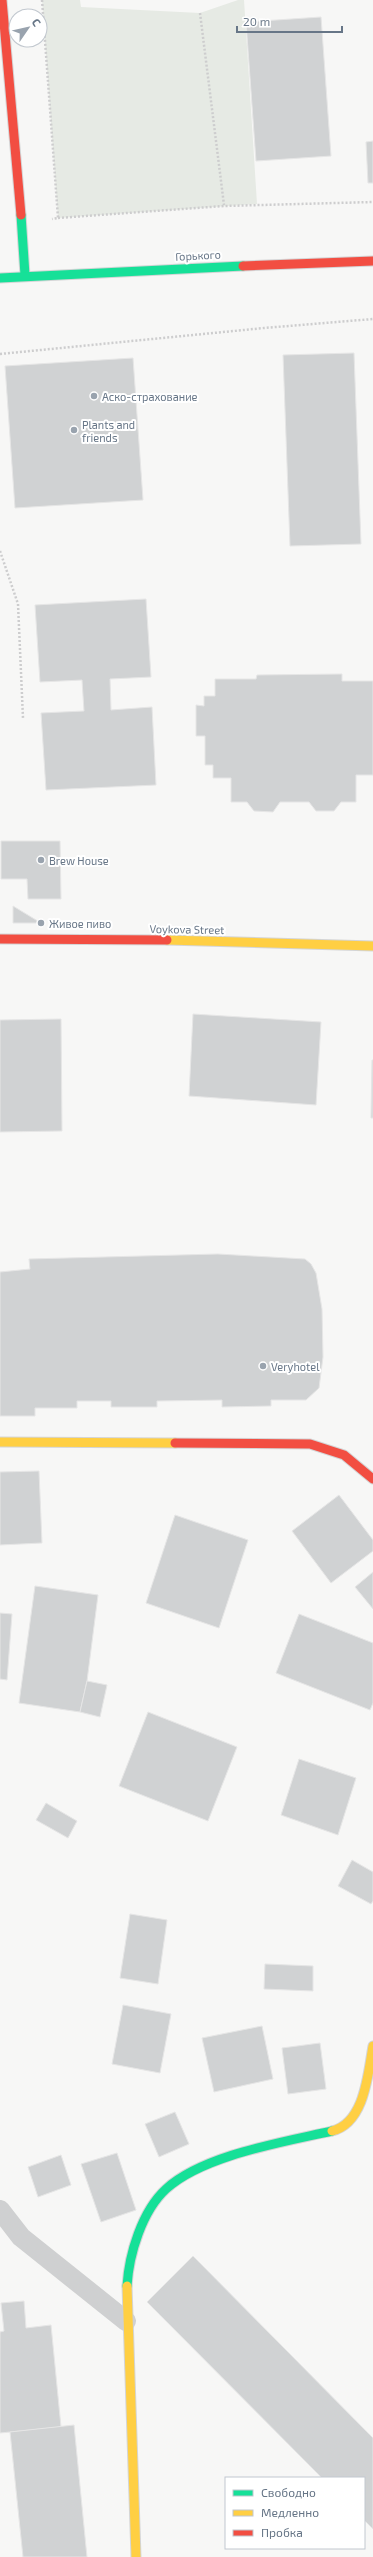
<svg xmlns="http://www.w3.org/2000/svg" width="373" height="2557" viewBox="0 0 373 2557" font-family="'Exo 2',sans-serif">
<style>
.green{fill:#e6eae4}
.building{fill:#d0d2d3;stroke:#e6e6e6}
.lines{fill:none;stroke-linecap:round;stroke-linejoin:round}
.fast-casing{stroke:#d4d5d6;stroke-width:11}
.slow-casing{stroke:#d4d5d6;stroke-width:11}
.jam-casing{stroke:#d4d5d6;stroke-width:11}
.path{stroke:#cdcdce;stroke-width:2.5;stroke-dasharray:2 2;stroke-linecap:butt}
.lane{stroke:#cfd0d1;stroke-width:20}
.fast{stroke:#16e098;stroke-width:9}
.slow{stroke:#ffcf43;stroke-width:9}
.jam{stroke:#f24e42;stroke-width:9}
.poi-dot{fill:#99a3ae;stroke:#fff;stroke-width:1.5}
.labels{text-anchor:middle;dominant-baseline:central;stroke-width:4;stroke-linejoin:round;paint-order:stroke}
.street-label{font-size:11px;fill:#677687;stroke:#fff}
.poi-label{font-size:11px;fill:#677687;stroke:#fff;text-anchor:start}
</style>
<rect width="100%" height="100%" fill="#f7f7f6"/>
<path class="green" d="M42 0H80L81 7 200 13 238 0H244L257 204 58 218Z"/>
<g class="building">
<path d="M321 17 331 156 256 161 246 22Z"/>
<path d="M373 141V183H368L366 142Z"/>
<path d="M354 353 361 544 290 546 283 355Z"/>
<path d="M133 358 143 500 15 508 5 366Z"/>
<path d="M146 599 151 677 110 679 111 710 152 707 156 785 46 790 41 713 84 711 82 680 40 682 35 605Z"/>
<path d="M342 674V681H373V775H356V802H341L334 811H316L309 802H280L273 812 254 811 247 802H231V778H213V765H205V736H196V705L204 706V696H215V679H256L257 675Z"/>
<path d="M1 841H60L61 899H28L27 879H1Z"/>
<path d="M13 906 41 923H13Z"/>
<path d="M193 1014 321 1022 316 1105 189 1096Z"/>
<path d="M61 1019 62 1131 0 1132V1020Z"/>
<path d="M372 1060H373V1118H371Z"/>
<path d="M218 1254 305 1259 311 1264 316 1273 322 1309 323 1357 319 1388 306 1400H271V1406L222 1407V1400L157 1401V1407H111V1401H77V1408H35V1416H0V1272L30 1269 29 1259Z"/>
<path d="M39 1471 42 1543 0 1545V1472Z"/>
<path d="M339 1495 373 1540V1551L331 1583 292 1531Z"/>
<path d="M175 1515 248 1540 219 1628 146 1603Z"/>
<path d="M373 1572V1609L355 1587Z"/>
<path d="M35 1586 98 1595 87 1681 80 1712 19 1703Z"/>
<path d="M0 1613 12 1614 7 1680 0 1679Z"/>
<path d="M299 1614 373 1643V1703L370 1710 276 1673Z"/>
<path d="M87 1681 107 1685 100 1717 80 1712Z"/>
<path d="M148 1712 237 1747 208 1821 119 1786Z"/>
<path d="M299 1759 356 1778 338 1835 281 1815Z"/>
<path d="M46 1803 77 1821 68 1838 36 1820Z"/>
<path d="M352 1860 373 1872V1901L371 1904 338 1886Z"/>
<path d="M130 1914 167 1920 158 1984 120 1978Z"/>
<path d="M265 1964 313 1966V1991L264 1989Z"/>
<path d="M123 2005 171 2014 160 2073 112 2064Z"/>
<path d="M262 2026 273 2079 214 2092 202 2038Z"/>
<path d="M320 2043 326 2089 288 2094 282 2048Z"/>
<path d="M175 2112 189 2144 159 2157 145 2124Z"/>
<path d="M117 2153 136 2210 101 2222 81 2164Z"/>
<path d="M61 2155 71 2185 38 2197 28 2167Z"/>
<path d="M193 2256 373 2438V2529L364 2520V2478H322L147 2302Z"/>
<path d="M24 2301 26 2328 51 2325 61 2427 0 2433V2332L4 2331 1 2303Z"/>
<path d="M74 2425 87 2557H23L10 2432Z"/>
</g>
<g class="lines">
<defs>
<g id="fast">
<path d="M21 215 25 275"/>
<path d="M0 278 243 266"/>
<path d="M127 2286C129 2254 142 2211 166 2189 203 2155 284 2142 332 2131"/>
</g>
<g id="slow">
<path d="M167 940 373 946"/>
<path d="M0 1442 175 1443"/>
<path d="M332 2131C365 2123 368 2073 373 2046"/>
<path d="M127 2286 136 2557"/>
</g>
<g id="jam">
<path d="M2 0 21 215"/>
<path d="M243 266 373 261"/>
<path d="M0 939 167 940"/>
<path d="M175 1443 310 1444 344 1455 373 1479"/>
</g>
</defs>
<use href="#fast" class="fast-casing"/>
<use href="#slow" class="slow-casing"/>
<use href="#jam" class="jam-casing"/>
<g class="path">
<path d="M42 0 58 218 52 219"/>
<path d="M200 13 224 205"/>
<path d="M58 218 224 206 373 202"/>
<path d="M0 354 264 328 373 319"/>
<path d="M0 551 18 604 23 718"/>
</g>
<path class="lane" d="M0 2210 21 2237 126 2321"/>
<use href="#fast" class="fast"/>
<use href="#slow" class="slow"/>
<use href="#jam" class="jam"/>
</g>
<g class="poi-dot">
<circle cx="94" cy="396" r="4"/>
<circle cx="74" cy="430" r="4"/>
<circle cx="41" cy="860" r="4"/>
<circle cx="41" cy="923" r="4"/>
<circle cx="263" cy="1366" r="4"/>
</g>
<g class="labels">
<g class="street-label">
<text transform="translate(198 255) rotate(-3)">Горького</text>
<text transform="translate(187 929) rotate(1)">Voykova Street</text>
</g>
<g class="poi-label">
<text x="102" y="396">Аско-страхование</text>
<text x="82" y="424">Plants and<tspan x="82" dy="13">friends</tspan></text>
<text x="49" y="860">Brew House</text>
<text x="49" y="923">Живое пиво</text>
<text x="271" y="1366">Veryhotel</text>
</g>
</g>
<rect x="225" y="2477" width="140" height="72" fill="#ffffff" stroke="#c2c8cf"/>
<rect x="233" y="2490" width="20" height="6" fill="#16e098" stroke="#c2c8cf"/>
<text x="261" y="2497" font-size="12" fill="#677687">Свободно</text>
<rect x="233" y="2510" width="20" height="6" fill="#ffcf43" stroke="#c2c8cf"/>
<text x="261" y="2517" font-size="12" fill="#677687">Медленно</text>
<rect x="233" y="2530" width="20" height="6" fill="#f24e42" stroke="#c2c8cf"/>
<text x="261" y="2537" font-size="12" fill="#677687">Пробка</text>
<g transform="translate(28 28) rotate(56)"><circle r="19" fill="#ffffff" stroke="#c2c8cf"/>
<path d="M0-3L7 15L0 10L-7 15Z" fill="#99a3ae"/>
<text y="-6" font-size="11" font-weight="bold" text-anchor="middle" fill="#677687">С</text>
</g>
<path d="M237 26v6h105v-6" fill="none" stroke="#677687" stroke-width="2"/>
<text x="243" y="26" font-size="12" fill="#677687" stroke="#ffffff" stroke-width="3" paint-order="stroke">20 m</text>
</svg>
